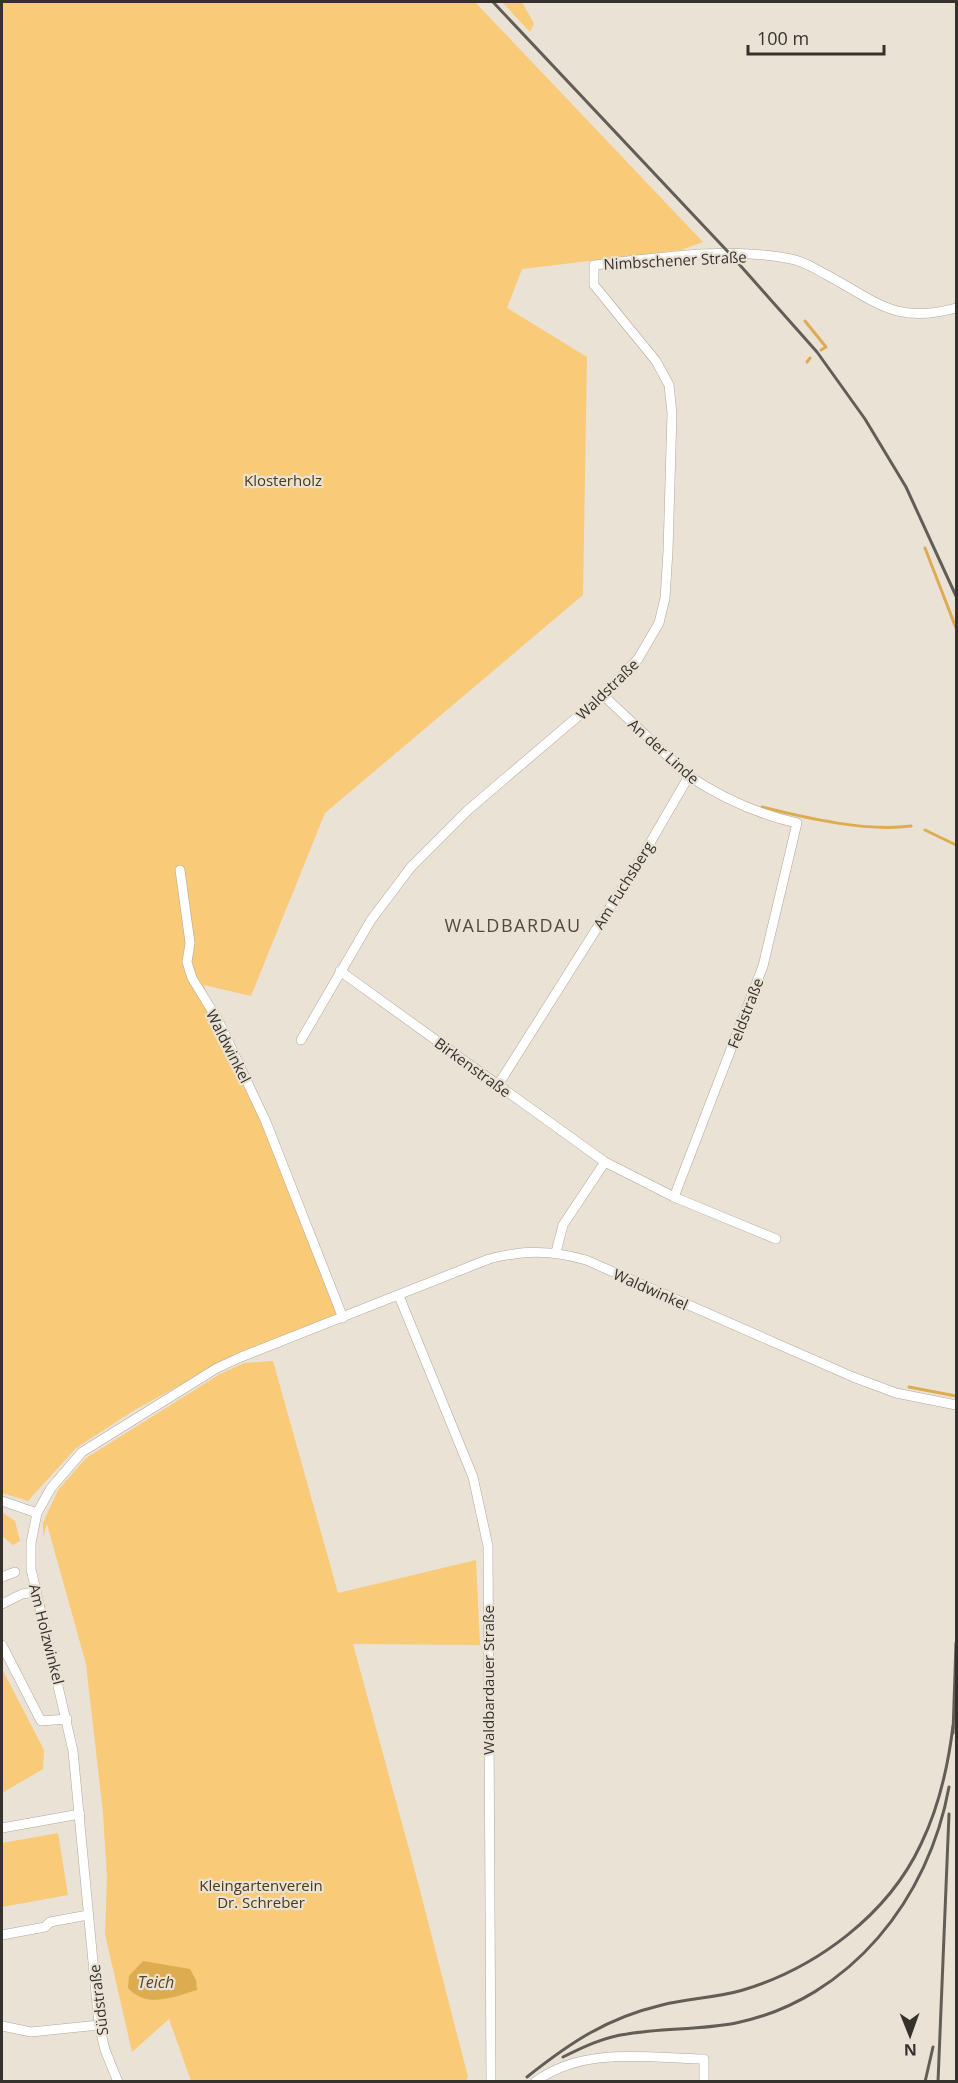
<svg xmlns="http://www.w3.org/2000/svg" width="958" height="2083" viewBox="0 0 958 2083" font-family="'Open Sans',sans-serif">
<style>
.green{fill:#f9ca77}
.water{fill:#ddac50}
.lines{fill:none;stroke-linecap:round;stroke-linejoin:round}
.stream{stroke:#ddac50;stroke-width:3}
.street-casing{stroke:#afa79b;stroke-width:10}
.street{stroke:#fff;stroke-width:9}
.rail{stroke:#625e57;stroke-width:3}
.labels{text-anchor:middle;dominant-baseline:central;stroke-width:4.5;stroke-linejoin:round;paint-order:stroke}
.street-label{font-size:15px;fill:#35322d;stroke:#eae2d5}
.park-label{font-size:15px;fill:#4d3912;stroke:#eae2d5}
.water-label{font-size:16px;font-style:italic;fill:#58431d;stroke:#eae2d5}
.quarter-label{font-size:18px;letter-spacing:1.5px;fill:#514a3f;stroke:#eae2d5}
</style>
<rect width="100%" height="100%" fill="#eae2d5"/>
<g class="green">
<path d="M2 2H475L703 242 681 250 522 269 507 308 587 357 583 595 325 813 251 996 204 985 215 1020 241 1070 338 1314 238 1353 133 1411 76 1448 28 1501 2 1493Z"/>
<path d="M502 2H522L534 24 530 32Z"/>
<path d="M273 1361 338 1593 476 1560 480 1645 353 1644 415 1871 468 2077 466 2081H191L169 2019 132 2052 105 1934 107 1878 103 1813 86 1664 47 1524 43 1537V1523L58 1490 86 1458 220 1374 244 1363Z"/>
<path d="M2 1512 15 1521 20 1541 13 1545 2 1536Z"/>
<path d="M2 1669 44 1750 43 1769 2 1793Z"/>
<path d="M58 1833 68 1895 2 1907V1843Z"/>
</g>
<path class="water" d="M143 1961 190 1969 196 1980 197 1990C173 1997 147 2009 128 1988L129 1976Z"/>
<g class="lines">
<g class="stream">
<path d="M805 321 826 347 821 350"/>
<path d="M807 362 810 358"/>
<path d="M925 548 956 628"/>
<path d="M762 807C806 818 866 832 911 826"/>
<path d="M925 830 956 845"/>
<path d="M909 1387 956 1396"/>
</g>
<defs>
<g id="street">
<path d="M603 695 689 776C722 798 757 814 797 823L763 966 674 1197"/>
<path d="M180 870 190 943 187 962 192 978 219 1022 266 1122 343 1318"/>
<path d="M340 971 605 1162 674 1197 776 1239"/>
<path d="M301 1040 371 920 411 867 468 810 603 695 638 659 659 623 665 598 668 551 672 413 669 385 656 361 594 285V265C657 258 728 246 791 259 803 261 814 268 825 274 876 301 895 325 956 308"/>
<path d="M498 1085 643 855 689 776"/>
<path d="M556 1252 563 1225 605 1162"/>
<path d="M399 1296 473 1477 488 1546 491 2082"/>
<path d="M2 1501 37 1513"/>
<path d="M2 1577 15 1572"/>
<path d="M2 1604 22 1594 35 1592"/>
<path d="M2 1645 41 1721 67 1719"/>
<path d="M2 1828 80 1814"/>
<path d="M2 1935 45 1927 50 1922 88 1915"/>
<path d="M2 2026 31 2032 99 2025"/>
<path d="M118 2082 105 2050 99 2025 73 1751 31 1569V1543L37 1513 51 1488 82 1452 217 1368 241 1357 489 1259C523 1250 551 1250 586 1260L853 1377 896 1393 956 1405"/>
<path d="M535 2082C583 2046 648 2058 704 2059V2082"/>
</g>
</defs>
<use href="#street" class="street-casing"/>
<use href="#street" class="street"/>
<g class="rail">
<path d="M493 2 731 255 817 352 865 419 906 487 956 596"/>
<path d="M953 1733 956 1643"/>
<path d="M563 2057C583 2047 604 2037 627 2034 663 2028 700 2030 736 2023 851 1999 929 1898 949 1787"/>
<path d="M527 2077C571 2042 607 2018 662 2005 689 1998 716 1998 743 1990 816 1968 888 1915 921 1844 939 1807 948 1767 953 1726"/>
<path d="M925 2082 933 2047"/>
<path d="M938 2082 949 1814"/>
</g>
</g>
<g class="labels">
<g class="street-label">
<text transform="translate(675 260) rotate(-3)">Nimbschener Straße</text>
<text transform="translate(607 689) rotate(-44)">Waldstraße</text>
<text transform="translate(664 751) rotate(42)">An der Linde</text>
<text transform="translate(623 885) rotate(-58)">Am Fuchsberg</text>
<text transform="translate(745 1013) rotate(-69)">Feldstraße</text>
<text transform="translate(229 1046) rotate(63)">Waldwinkel</text>
<text transform="translate(473 1067) rotate(36)">Birkenstraße</text>
<text transform="translate(651 1289) rotate(24)">Waldwinkel</text>
<text transform="translate(47 1634) rotate(76)">Am Holzwinkel</text>
<text transform="translate(488 1680) rotate(-90)">Waldbardauer Straße</text>
<text transform="translate(98 2000) rotate(-97)">Südstraße</text>
</g>
<g class="park-label">
<text x="283" y="480">Klosterholz</text>
<text x="261" y="1885">Kleingartenverein<tspan x="261" dy="17">Dr. Schreber</tspan></text>
</g>
<g class="water-label">
<text x="156" y="1982">Teich</text>
</g>
<g class="quarter-label">
<text x="513" y="925">WALDBARDAU</text>
</g>
</g>
<rect width="958" height="2083" fill="none" stroke="#35322d" stroke-width="6"/>
<g transform="translate(910 2035) rotate(179)" stroke="#eae2d5" stroke-width="4.5" paint-order="stroke">
<path d="M0-4.5L10 22L0 15L-10 22Z" fill="#35322d"/>
<text y="-9" font-size="16" font-weight="bold" text-anchor="middle" fill="#35322d">N</text>
</g>
<path d="M748 45v9h136v-9" fill="none" stroke="#35322d" stroke-width="3"/>
<text x="757" y="45" font-size="18" fill="#35322d" stroke="#eae2d5" stroke-width="4.5" paint-order="stroke">100 m</text>
</svg>
